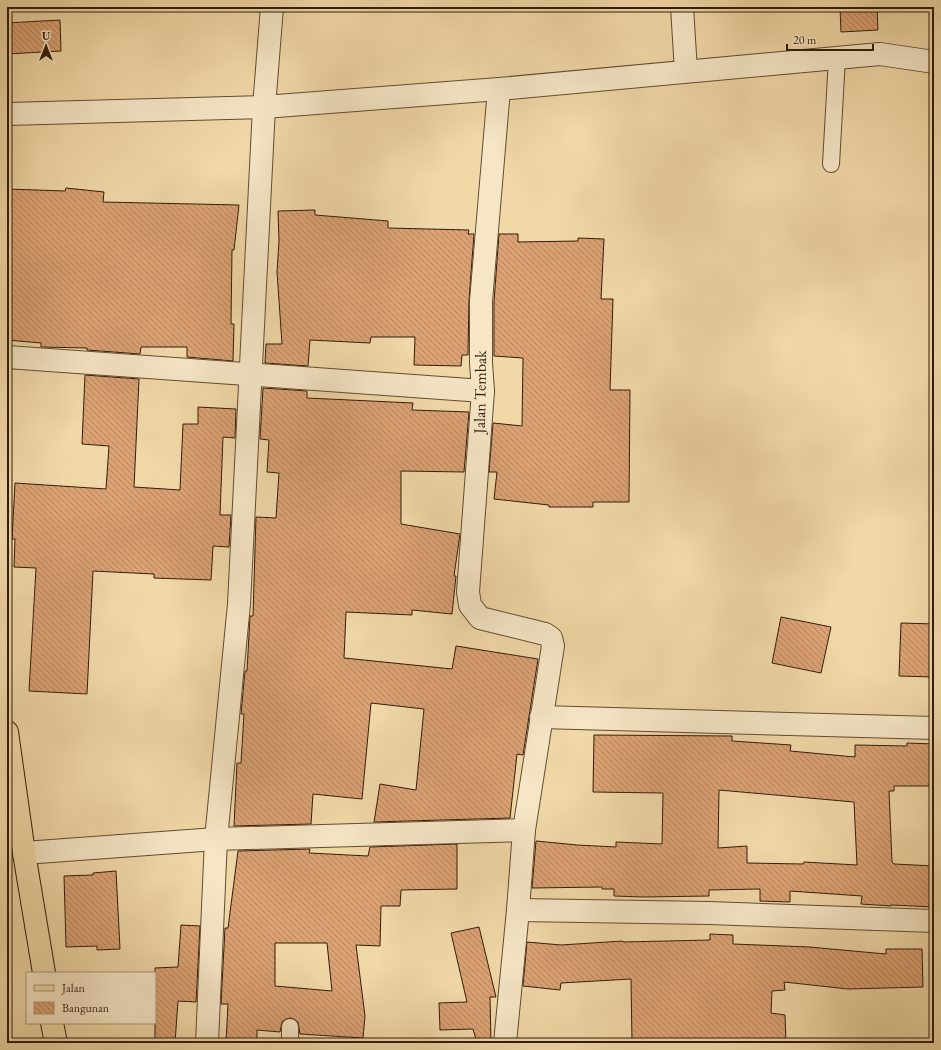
<svg xmlns="http://www.w3.org/2000/svg" width="941" height="1050" viewBox="0 0 941 1050" font-family="'EB Garamond',serif">
<style>
.building{fill:url(#building-back-hatch);stroke:#311d0b;fill-rule:evenodd}
.lines{fill:none;stroke-linecap:round;stroke-linejoin:round}
.service-casing{stroke:#614c32;stroke-width:18}
.minor-casing{stroke:#614c32;stroke-width:24}
.primary-casing{stroke:#311d0b;stroke-width:24}
.service{stroke:#f6e6c6;stroke-width:16}
.minor{stroke:#f6e6c6;stroke-width:22}
.primary{stroke:#f1d8a7;stroke-width:22}
.labels{text-anchor:middle;dominant-baseline:central;stroke-width:3;stroke-linejoin:round;paint-order:stroke}
.street-label{font-size:16px;fill:#311d0b;stroke:#f6e6c6}
</style>
<defs>
<pattern id="building-back-hatch" width="6" height="6" patternUnits="userSpaceOnUse"><rect width="6" height="6" fill="#dca274"/><path d="M-1 5l2 2M0 0l6 6M5-1l2 2" fill="none" stroke="#b3835d"/></pattern>
</defs>
<rect width="100%" height="100%" fill="#f1d8a7"/>
<filter id="stains"><feTurbulence type="fractalNoise" baseFrequency=".005" numOctaves="4"/><feColorMatrix values="0 0 0 0 .2 0 0 0 0 .09 0 0 0 0 .02 0 0 0 .5 -.17"/></filter>
<radialGradient id="worn" r=".72"><stop offset=".6" stop-color="#630" stop-opacity="0"/><stop offset="1" stop-color="#630" stop-opacity=".3"/></radialGradient>
<g class="building">
<path d="M840 7H877L878 30 841 32Z"/>
<path d="M60 20 61 51 7 54V23Z"/>
<path d="M66 188 104 192 103 202 239 205 234 250H232L231 324H234L233 361 187 357V347H141L140 354 87 350V348L41 347V343L7 340V300L9 275H7V265L10 212H7V189L65 191Z"/>
<path d="M315 210V215L388 221V228L469 230 468 234H474L469 300 468 355H462L461 366 414 365 415 337H371L370 343 310 340 308 366 265 363 266 344H282L277 272 279 241 278 211Z"/>
<path d="M499 234H518V242L578 241V238L604 239 601 299H613L610 390H630L629 502H593V507H549V505L494 499 497 472H489L493 423 522 426 523 358 494 356V302Z"/>
<path d="M85 375 139 379 134 487 180 490 183 424H198V407L236 409 235 438 223 437 220 515H231L229 547 213 546 211 580 154 578V574L93 571 87 694 29 691 36 568 14 567 15 539H12L15 483 106 489 109 446 82 444Z"/>
<path d="M263 388 307 391V398L413 403 412 410 469 412 464 472 401 471V524L460 534 454 576H456L452 614 412 610V615L346 612 344 658 452 669 456 646 538 659 523 755 517 754 510 818 374 822 380 784 416 790 424 709 371 703 362 799 313 794 311 824 234 826 237 763H241L244 714H241L245 671H247L250 616H253L256 517 276 518 279 473 267 472 269 440 260 439Z"/>
<path d="M781 617 831 627 821 673 772 663Z"/>
<path d="M901 623 934 624V677L899 676Z"/>
<path d="M594 735 732 736V741L791 745 790 751 855 757V745L907 746V743L934 744V786H894V791H889L892 862 894 864 934 866V907L891 905V906L861 904 862 896 790 891V902L760 901V889L709 890V896L643 897 614 896V889H602V887L532 888 536 841 577 845 616 847V842L662 844 663 793 593 792ZM719 790 854 802 857 865 804 862 803 864 747 863V846L718 848Z"/>
<path d="M457 844V889L401 890 400 906H381L380 946 356 945 365 1016 363 1038 300 1034 298 1022 294 1019 290 1018 286 1019 282 1022 280 1032 257 1030V1043H226L228 1004H221L225 928H228L238 851 310 849 309 853 368 856 370 847ZM275 943H327L332 991 275 986Z"/>
<path d="M116 871 120 949 97 950V946L66 947 64 876 93 875V873Z"/>
<path d="M181 925 200 926 196 1002 178 1001 175 1043H155V968L178 967Z"/>
<path d="M479 927 496 997H490L491 1043H477L473 1029 440 1030 439 1003 467 1002 451 933Z"/>
<path d="M710 934 733 935V944L809 947 886 954V949H922L923 987 848 989 784 982 785 990 772 991 771 1013 785 1015 786 1043H632L631 979 561 983 560 990 523 986 527 942 561 945 623 941V942L710 940Z"/>
</g>
<g class="lines">
<defs>
<g id="service">
<path d="M831 164 837 58"/>
<path d="M290 1043V1027"/>
</g>
<g id="minor">
<path d="M682 7 686 71"/>
<path d="M499 89 481 301V363L483 391 468 592 470 605 480 618 545 634 551 638 553 646 524 830 518 910 505 1043"/>
<path d="M7 114 264 107 499 89 880 54 934 62"/>
<path d="M7 357 483 391"/>
<path d="M541 717 934 728"/>
<path d="M24 853 216 839 524 830"/>
<path d="M518 910 709 913 934 921"/>
<path d="M207 1043 216 839 239 604 264 107 272 7"/>
</g>
<g id="primary">
<path d="M7 732 24 853 44 973"/>
<path d="M52 1023 56 1043"/>
</g>
</defs>
<use href="#service" class="service-casing"/>
<use href="#minor" class="minor-casing"/>
<use href="#primary" class="primary-casing"/>
<use href="#service" class="service"/>
<use href="#minor" class="minor"/>
<use href="#primary" class="primary"/>
</g>
<g class="labels">
<g class="street-label">
<text transform="translate(480 392) rotate(-89)">Jalan Tembak</text>
</g>
</g>
<rect width="941" height="1050" fill="none" stroke="#f1d8a7" stroke-width="24"/>
<rect x="8" y="8" width="925" height="1034" fill="none" stroke="#311d0b" stroke-width="2"/>
<rect x="12" y="12" width="917" height="1026" fill="none" stroke="#311d0b"/>
<rect x="26" y="972" width="130" height="52" fill="#f6e6c6" stroke="#a7967b"/>
<rect x="34" y="985" width="20" height="6" fill="#f1d8a7" stroke="#a7967b"/>
<text x="62" y="992" font-size="12" fill="#311d0b">Jalan</text>
<rect x="34" y="1002" width="20" height="12" fill="url(#building-back-hatch)" stroke="#a7967b"/>
<text x="62" y="1012" font-size="12" fill="#311d0b">Bangunan</text>
<g transform="translate(46 46)" stroke="#f6e6c6" stroke-width="3" paint-order="stroke">
<path d="M0-3L7 15L0 10L-7 15Z" fill="#311d0b"/>
<text y="-6" font-size="11" font-weight="bold" text-anchor="middle" fill="#311d0b">U</text>
</g>
<path d="M787 44v6h86v-6" fill="none" stroke="#311d0b" stroke-width="2"/>
<text x="793" y="44" font-size="12" fill="#311d0b" stroke="#f6e6c6" stroke-width="3" paint-order="stroke">20 m</text>
<rect width="100%" height="100%" filter="url(#stains)"/>
<rect width="100%" height="100%" fill="url(#worn)"/>
</svg>
